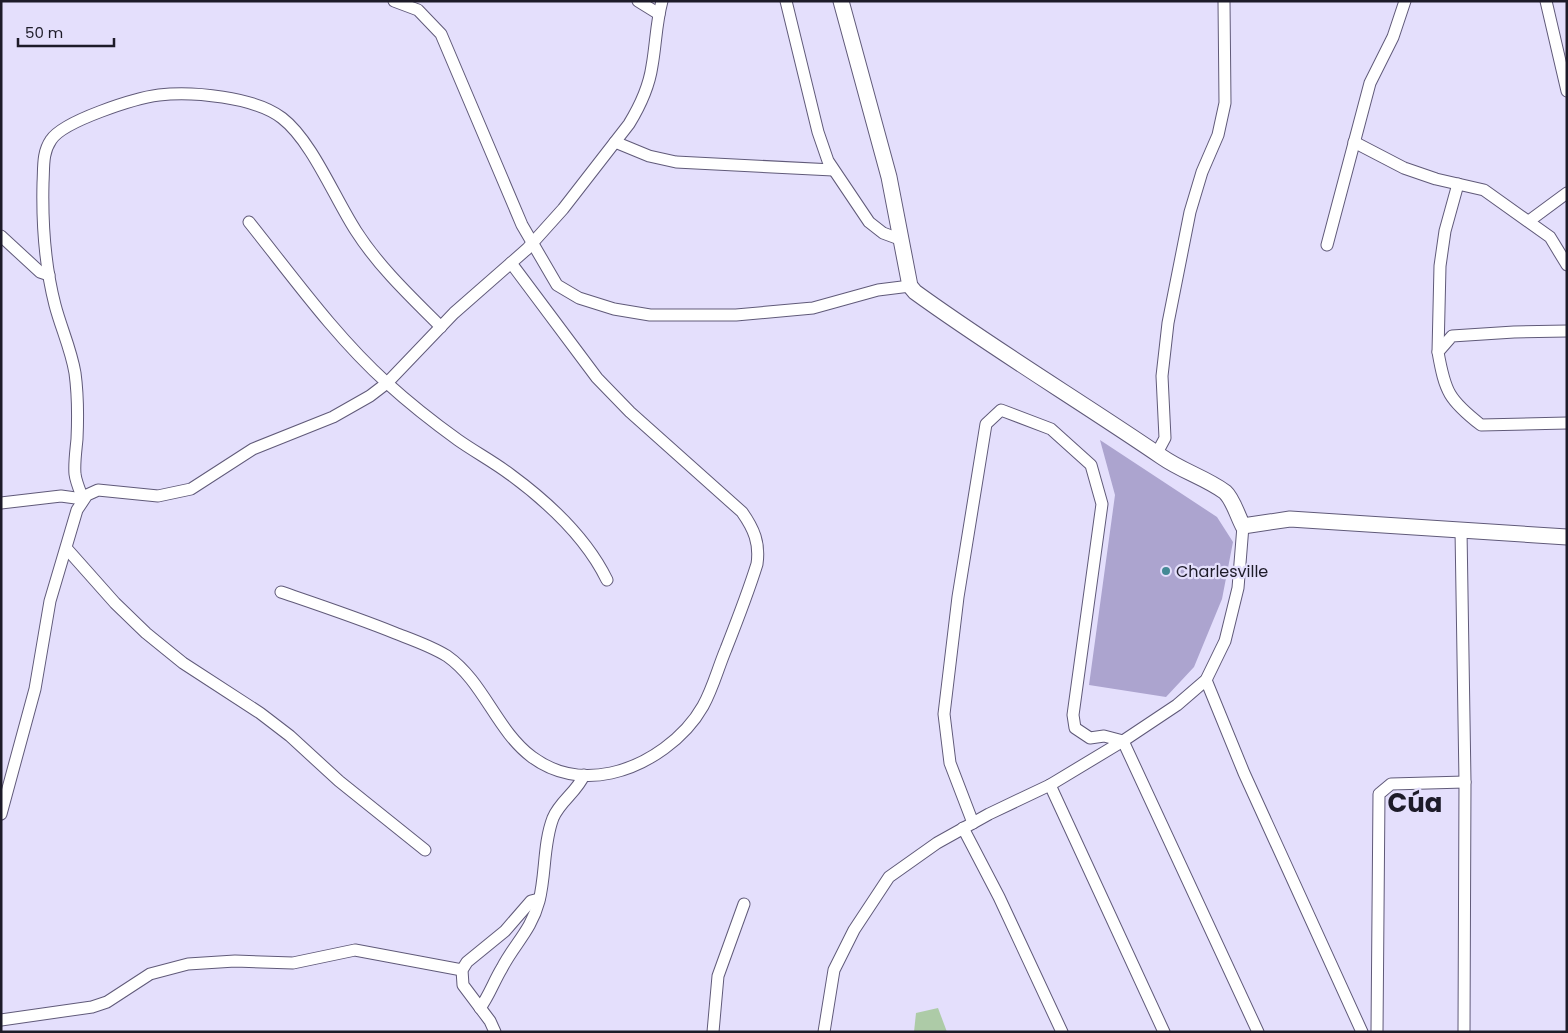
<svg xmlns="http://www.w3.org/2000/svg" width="1568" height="1033" viewBox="0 0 1568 1033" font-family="Poppins,sans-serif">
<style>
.green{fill:#adcba7}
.building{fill:#aca4cf}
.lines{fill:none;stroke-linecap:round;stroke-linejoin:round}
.minor-casing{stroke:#605a79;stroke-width:13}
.tertiary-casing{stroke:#605a79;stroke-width:17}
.minor{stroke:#fff;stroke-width:11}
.tertiary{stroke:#fff;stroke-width:15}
.poi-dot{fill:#448995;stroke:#e4dffc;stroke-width:2}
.labels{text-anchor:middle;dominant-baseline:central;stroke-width:4.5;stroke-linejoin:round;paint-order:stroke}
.poi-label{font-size:16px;fill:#1d1b28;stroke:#e4dffc;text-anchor:start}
.town-label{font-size:26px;font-weight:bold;fill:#1d1b28;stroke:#e4dffc}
</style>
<rect width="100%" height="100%" fill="#e4dffc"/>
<path class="green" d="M938 1008 947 1032H914L916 1013Z"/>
<path class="building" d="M1100 440 1217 517 1233 542 1222 599 1194 667 1166 697 1089 685 1115 495Z"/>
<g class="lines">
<defs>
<g id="minor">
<path d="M394 1 418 10 441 34 522 225 557 285 579 298 614 309 650 315H736L813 308 878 290 910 286"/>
<path d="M638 1 659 14"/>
<path d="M786 1 818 132 828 161 869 222 883 233 902 240"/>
<path d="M1546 1 1567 91"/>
<path d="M615 142 649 156 676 162 833 170"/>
<path d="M1354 142 1404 168 1436 179 1484 190 1550 237 1567 265"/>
<path d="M1529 221 1567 193"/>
<path d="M249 222C293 277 335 336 387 383 409 403 433 422 458 440 475 452 494 462 511 475 549 503 586 537 607 580"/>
<path d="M1 236 40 272 49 275"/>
<path d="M1327 245 1370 83 1393 37 1405 1"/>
<path d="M1567 331 1514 332 1452 336 1438 352C1445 392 1449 400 1481 425L1567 423"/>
<path d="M1438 352 1440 266 1445 231 1458 184"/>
<path d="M1157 453 1165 438 1162 376 1168 323 1190 212 1202 172 1218 135 1225 103 1224 1"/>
<path d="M83 499C80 491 76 482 75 474 74 463 76 450 77 439 78 417 78 395 75 373 71 349 61 328 55 305 45 266 42 224 43 183 44 168 42 153 51 140 63 121 135 98 159 95 192 91 255 97 282 118 312 141 335 199 356 231 379 267 411 297 441 327"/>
<path d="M1 503 61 496 83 499"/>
<path d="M1461 530 1465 782 1464 1032"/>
<path d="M67 549 115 603 146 633 183 663 260 713 290 736 339 781 425 850"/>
<path d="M281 592C319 605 358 618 395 633 413 640 431 646 447 656 484 682 496 730 532 757 555 774 583 779 611 773 648 765 685 738 703 706 713 688 718 668 726 649 737 621 748 593 757 564 760 543 754 529 742 512L630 412 597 378 511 263"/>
<path d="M1206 680 1244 773 1362 1032"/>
<path d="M1050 785 1164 1032"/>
<path d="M1 814 35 689 50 601 77 510 87 495 98 490 158 496 191 489 253 449 333 417 370 396 387 383 454 313 527 249 563 209 629 124C640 106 649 87 652 66 656 44 656 23 662 1"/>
<path d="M973 823 950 763 944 714 958 597 986 424 1001 410 1051 429 1091 465 1102 504 1073 715 1075 728 1090 738 1104 736 1123 741 1258 1032"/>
<path d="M963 828 999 897 1062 1032"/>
<path d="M480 1008C489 996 494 981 502 968 515 943 531 931 539 901 546 874 543 844 553 818 560 801 577 792 584 775"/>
<path d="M1 1020 92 1007 107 1002 150 974 188 964 235 961 293 963 355 950 462 970"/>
<path d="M495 1032 490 1021 463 985 462 970 467 962 505 931 531 901 539 899"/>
<path d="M713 1032 718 976 744 904"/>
<path d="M824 1032 834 970 854 930 889 877 937 843 989 814 1050 785 1123 741 1177 705 1206 680 1225 641 1238 588 1243 526"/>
<path d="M1377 1032 1379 794 1391 784 1465 782"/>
</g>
<path id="tertiary" d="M841 1 889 177 910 286 915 292C995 350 1080 401 1162 457 1182 471 1206 478 1225 492 1233 499 1238 517 1243 526L1290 519 1567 537"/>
</defs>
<use href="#minor" class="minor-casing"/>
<use href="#tertiary" class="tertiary-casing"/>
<use href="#minor" class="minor"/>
<use href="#tertiary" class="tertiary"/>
</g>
<circle class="poi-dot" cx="1166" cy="571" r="5"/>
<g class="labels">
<g class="poi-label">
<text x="1176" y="571">Charlesville</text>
</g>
<g class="town-label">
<text x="1415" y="803">Cúa</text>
</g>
</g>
<rect width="1568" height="1033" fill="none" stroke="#1d1b28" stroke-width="5"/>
<path d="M18 38v8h96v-8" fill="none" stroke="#1d1b28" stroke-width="2.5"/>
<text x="25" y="38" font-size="15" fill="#1d1b28" stroke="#e4dffc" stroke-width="4" paint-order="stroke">50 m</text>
</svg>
